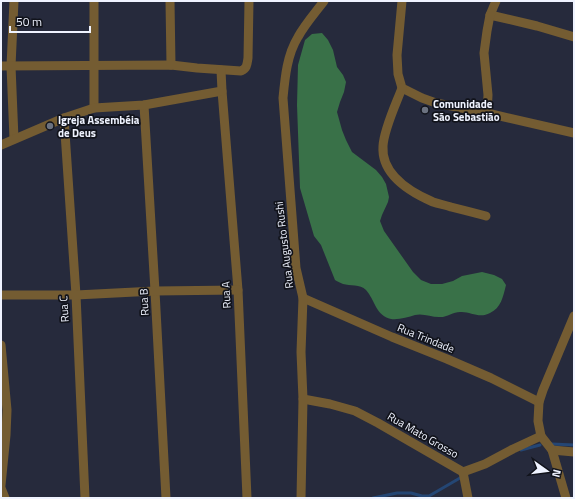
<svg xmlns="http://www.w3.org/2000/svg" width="575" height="499" viewBox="0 0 575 499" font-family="'Titillium Web',sans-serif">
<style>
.forest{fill:#397148}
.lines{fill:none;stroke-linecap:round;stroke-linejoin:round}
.stream{stroke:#244674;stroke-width:3}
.minor{stroke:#745c32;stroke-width:9}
.worship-dot{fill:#6b7280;stroke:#11131b;stroke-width:1.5}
.labels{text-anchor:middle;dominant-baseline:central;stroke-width:3.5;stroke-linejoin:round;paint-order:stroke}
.poi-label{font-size:11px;font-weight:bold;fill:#eff3ff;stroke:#11131b;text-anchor:start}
.street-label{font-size:11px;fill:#eff3ff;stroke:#11131b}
</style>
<rect width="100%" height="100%" fill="#262a3c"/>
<path class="forest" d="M322 33 328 40 333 50 337 67 343 75 346 82 344 92 340 102 337 112 342 130 346 140 352 152 376 170 382 177 386 184 389 197 388 202 382 215 380 221 384 231 413 272 421 280 431 284H442L453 281 462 276 482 272 494 275 502 279 506 285C503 297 501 308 490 313 479 319 470 311 460 312 453 312 446 318 439 317 431 317 423 313 415 315 408 317 399 320 391 319 376 316 375 300 366 290 360 284 350 286 343 284 340 283 337 281 335 280L321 245 314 236 300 188 297 105 298 65 305 40 312 34Z"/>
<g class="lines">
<g class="stream">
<path d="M552 444 574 445"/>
<path d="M521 450 540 445"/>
<path d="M373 498 397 493H411L422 496H429L460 478"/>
</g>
<g class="minor">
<path d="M14 1 11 66 14 139"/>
<path d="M170 1 171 65"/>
<path d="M402 1 397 55 398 74 402 88 422 98 436 103 487 113 574 133"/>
<path d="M490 15 537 26 574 37"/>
<path d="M1 66 171 65 197 68 241 71C247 68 247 65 248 58L249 1"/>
<path d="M402 88C396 104 384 129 383 146 381 175 410 192 433 202 439 204 445 205 451 207 463 210 475 213 486 216"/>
<path d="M222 91 238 290 247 498"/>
<path d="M144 105 155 291 166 498"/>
<path d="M94 108V1"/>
<path d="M487 113 488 95 484 53 487 31 490 15 496 1"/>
<path d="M64 118 76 295 85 498"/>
<path d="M1 145 64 118 94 108 144 105 222 91 221 70"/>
<path d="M1 295H76L155 291 238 290"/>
<path d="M303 298 392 337 447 359 491 378 539 402"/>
<path d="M1 345 7 410 6 435 1 485"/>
<path d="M303 399 330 404 355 411 378 423 463 472 485 464 513 449 541 436"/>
<path d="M552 450 574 452"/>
<path d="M463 472 468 498"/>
<path d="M1 488 5 498"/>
<path d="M301 498 303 399 301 352 303 298 296 268 283 98C285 77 287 55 298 37 305 24 315 13 324 1"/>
<path d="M566 498 552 450 541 436 538 421 539 402 543 390 574 316"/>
</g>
</g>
<g class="worship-dot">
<circle cx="425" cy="110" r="4"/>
<circle cx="50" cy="126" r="4"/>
</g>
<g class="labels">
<g class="poi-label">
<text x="433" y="104">Comunidade<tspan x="433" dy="13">São Sebastião</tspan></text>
<text x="58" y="120">Igreja Assembéia<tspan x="58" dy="13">de Deus</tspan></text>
</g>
<g class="street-label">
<text transform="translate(284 245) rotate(-97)">Rua Augusto Rushi</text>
<text transform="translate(226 295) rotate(-93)">Rua A</text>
<text transform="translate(144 302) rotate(-93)">Rua B</text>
<text transform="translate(64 309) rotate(-93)">Rua C</text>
<text transform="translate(426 338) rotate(22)">Rua Trindade</text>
<text transform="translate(423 435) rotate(30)">Rua Mato Grosso</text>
</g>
</g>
<rect width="575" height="499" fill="none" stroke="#eff3ff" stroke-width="4"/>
<g transform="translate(547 471) rotate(104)" stroke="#11131b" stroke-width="3" paint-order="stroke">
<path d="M0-3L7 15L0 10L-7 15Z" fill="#eff3ff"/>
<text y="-6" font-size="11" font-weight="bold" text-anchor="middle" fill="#eff3ff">N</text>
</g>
<path d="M10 26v6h80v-6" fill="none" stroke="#eff3ff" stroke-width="2"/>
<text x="16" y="26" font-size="12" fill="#eff3ff" stroke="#11131b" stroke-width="3" paint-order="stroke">50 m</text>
</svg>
